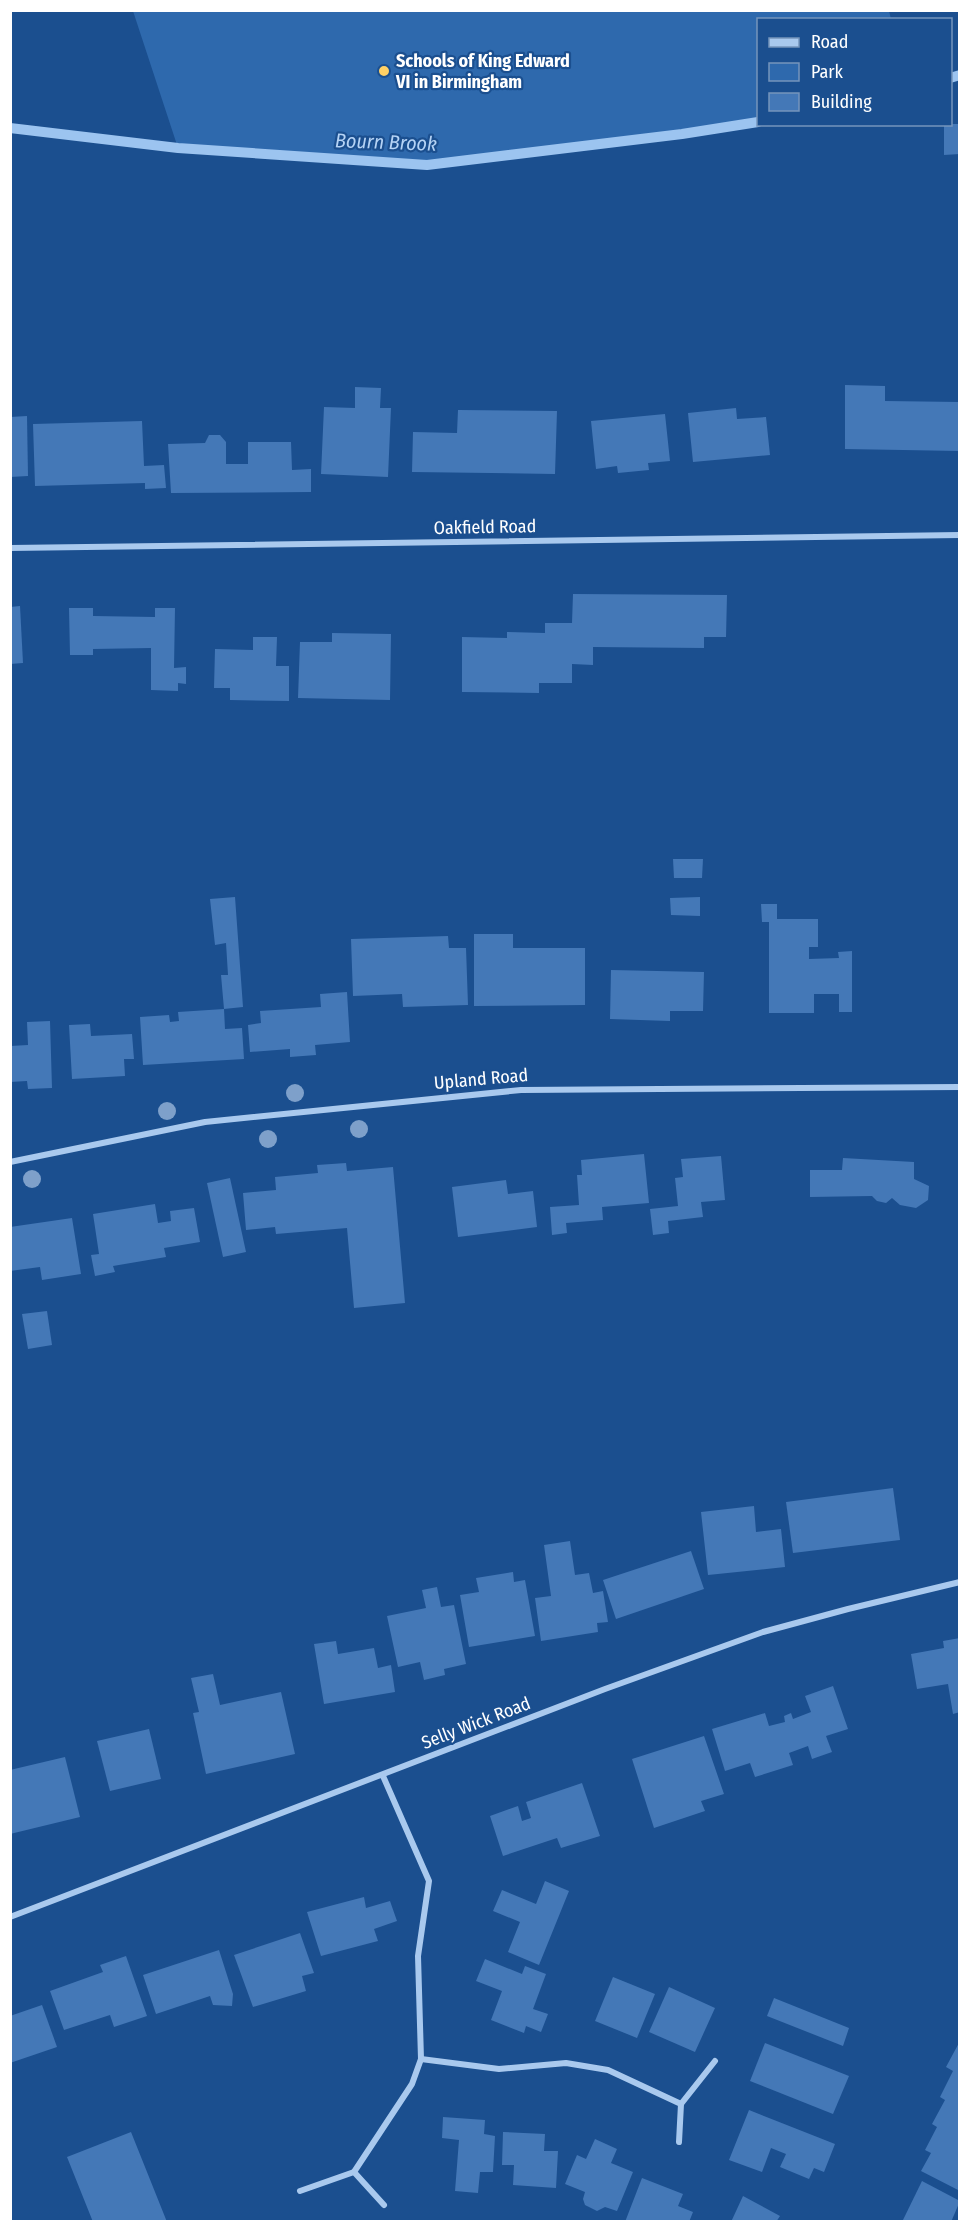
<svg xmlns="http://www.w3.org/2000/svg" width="970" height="2232" viewBox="0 0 970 2232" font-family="'Fira Sans Condensed',sans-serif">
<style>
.green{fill:#2e69ad}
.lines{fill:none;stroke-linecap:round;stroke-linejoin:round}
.stream{stroke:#9cc4f0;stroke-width:10}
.building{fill:#4478b7}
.minor{stroke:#a9c9ee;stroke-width:6}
.tree{fill:#7ea0ca}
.poi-dot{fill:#ffd166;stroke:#1b4f8f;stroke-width:2}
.labels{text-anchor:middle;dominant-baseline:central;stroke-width:4.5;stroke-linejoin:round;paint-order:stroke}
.poi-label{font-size:18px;font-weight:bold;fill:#fff;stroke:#1b4f8f;text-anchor:start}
.street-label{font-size:18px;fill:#fff;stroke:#1b4f8f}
.water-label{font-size:20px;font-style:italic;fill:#b5d3f5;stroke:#1b4f8f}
</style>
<rect width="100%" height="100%" fill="#1b4f8f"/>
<path class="green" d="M889 11 891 19 758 20V121L427 165 178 148 133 11Z"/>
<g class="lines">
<g class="stream">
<path d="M950 78 960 75"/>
<path d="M10 128 178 148 427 165 682 134 758 122"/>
</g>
</g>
<g class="building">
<path d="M944 124H960V154L944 155Z"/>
<path d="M845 385 885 386V401L960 402V451L845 449Z"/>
<path d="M355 387 381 388 380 408H391L388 477 321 474 324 407 355 408Z"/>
<path d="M736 408 737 419 766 417 770 455 693 462 688 413Z"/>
<path d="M458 410 557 411 555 474 412 472 413 432 457 433Z"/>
<path d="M665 414 670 461 648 463 649 470 618 473 617 466 596 469 591 421Z"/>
<path d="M27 416 28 476 10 477V417Z"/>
<path d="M142 421 144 466 164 465 166 488 145 489V483L35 486 33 424Z"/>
<path d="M209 435H220L226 442V464H248V442H291L292 470 311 469V492L171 493 168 444 205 443Z"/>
<path d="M573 594 727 595 726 637H704V648L593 647V665L572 664V683H539V693L462 692V637L507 638V632L545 633V623H572Z"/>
<path d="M20 606 23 663 10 664V607Z"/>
<path d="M69 608H93V616L155 617V608H175L174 668 186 667V684L178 683V691L151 690V648L93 649V655H70Z"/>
<path d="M332 633 391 634 390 700 298 698 300 642H332Z"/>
<path d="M253 637H277L276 666H289V701L230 700V688H214L215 649 253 650Z"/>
<path d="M673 859H703L702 878H674Z"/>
<path d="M235 897 243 1007 224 1009 221 975H228L226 943 215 945 210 899Z"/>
<path d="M700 897V916L671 915 670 898Z"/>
<path d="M761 904H777V919H818V947H809V959L839 958 838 952 852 951V1012H839V994H814V1013H769V922H762Z"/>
<path d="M474 934H513V948H585V1005L474 1006Z"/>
<path d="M448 936 449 948H466L468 1005 403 1007 402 994 353 996 351 939Z"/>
<path d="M611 970 704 972 703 1011H670V1021L610 1019Z"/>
<path d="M347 992 350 1042 315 1045 316 1055 290 1057V1049L250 1052 248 1025 261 1023 260 1011 321 1007 320 994Z"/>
<path d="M224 1009 225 1029 242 1028 244 1059 143 1065 140 1017 169 1015 170 1022 179 1021 178 1012Z"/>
<path d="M50 1021 52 1088 28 1089 27 1081 10 1082V1046L28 1045 27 1022Z"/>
<path d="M90 1024 91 1036 132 1034 134 1059H124L125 1076 72 1079 69 1025Z"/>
<path d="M644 1154 649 1203 602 1207 603 1220 566 1223 567 1233 552 1235 550 1207 579 1205 577 1175H582L581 1160Z"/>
<path d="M721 1156 725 1200 701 1202 703 1217 668 1221 669 1233 653 1235 650 1209 678 1206 675 1178 683 1177 681 1159Z"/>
<path d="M843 1158 914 1162V1179L929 1186 928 1200 916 1208 900 1205 892 1198 886 1203 877 1201 872 1196 810 1197V1170H842Z"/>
<path d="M346 1163 347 1171 393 1167 405 1303 354 1308 347 1228 276 1234 275 1227 246 1230 243 1193 276 1190 275 1177 318 1173 317 1165Z"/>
<path d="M230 1178 246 1252 223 1257 207 1183Z"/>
<path d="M506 1180 508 1194 533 1191 537 1227 458 1237 452 1187Z"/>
<path d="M155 1204 158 1223 171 1221 170 1211 194 1208 200 1242 164 1248 166 1257 113 1266 115 1272 95 1276 91 1255 99 1254 93 1214Z"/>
<path d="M72 1218 81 1274 42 1280 40 1267 10 1271V1227Z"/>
<path d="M47 1311 52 1345 28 1349 22 1314Z"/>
<path d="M893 1488 900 1540 793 1553 786 1502Z"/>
<path d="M754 1506 756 1532 781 1529 785 1567 708 1575 701 1512Z"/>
<path d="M570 1541 575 1575 589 1573 593 1593 603 1591 608 1622 597 1623 598 1632 541 1641 535 1598 551 1596 544 1545Z"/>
<path d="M691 1551 704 1589 616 1619 603 1580Z"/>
<path d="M513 1572 514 1582 525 1580 535 1636 469 1647 460 1595 479 1592 476 1578Z"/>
<path d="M437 1587 441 1607 454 1605 466 1664 444 1669 445 1675 424 1680 420 1662 398 1667 387 1616 426 1608 422 1590Z"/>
<path d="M960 1638V1712L953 1714 948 1684 917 1689 911 1654 944 1648 943 1641Z"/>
<path d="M336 1641 338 1654 374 1648 378 1668 391 1665 395 1692 324 1704 314 1644Z"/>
<path d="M213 1674 220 1705 281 1692 295 1754 206 1774 193 1713 199 1712 191 1678Z"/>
<path d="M833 1686 848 1729 826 1736 832 1752 812 1759 808 1746 789 1753 793 1765 755 1777 750 1763 725 1771 712 1729 765 1713 769 1726 785 1722 784 1716 791 1713 793 1719 811 1712 805 1696Z"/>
<path d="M149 1729 161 1779 110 1791 97 1741Z"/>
<path d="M704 1736 724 1794 701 1801 705 1811 654 1828 632 1759Z"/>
<path d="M65 1757 80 1817 10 1834V1770Z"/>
<path d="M582 1783 600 1836 561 1848 557 1838 503 1856 490 1816 518 1806 522 1821 531 1818 526 1802Z"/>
<path d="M545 1881 569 1891 539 1965 508 1952 520 1922 493 1911 502 1890 536 1904Z"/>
<path d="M364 1897 366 1908 390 1901 397 1921 374 1929 378 1941 321 1956 307 1912Z"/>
<path d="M300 1933 314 1973 302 1976 306 1991 253 2007 234 1955Z"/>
<path d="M219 1950 233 1994 232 2006 213 2005 210 1996 156 2014 143 1975Z"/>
<path d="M126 1956 147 2016 114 2027 110 2015 64 2030 50 1991 103 1972 100 1965Z"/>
<path d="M485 1959 522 1974 525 1966 546 1974 533 2009 548 2014 541 2032 526 2026 524 2033 491 2020 502 1991 476 1981Z"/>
<path d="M613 1977 655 1994 637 2038 595 2021Z"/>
<path d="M669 1987 715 2008 695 2052 649 2032Z"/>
<path d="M774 1998 849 2028 843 2046 767 2016Z"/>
<path d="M42 2005 57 2047 10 2063V2016Z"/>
<path d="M960 2041V2191L921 2171 931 2153 925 2150 937 2127 932 2124 945 2100 940 2097 953 2071 946 2067Z"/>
<path d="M765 2043 849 2076 833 2114 750 2081Z"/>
<path d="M749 2110 835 2144 824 2172 814 2168 809 2179 780 2167 786 2154 771 2148 762 2172 729 2160Z"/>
<path d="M443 2117 485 2120 484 2134 495 2136 493 2172H480L478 2193 455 2191 459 2140 442 2138Z"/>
<path d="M131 2132 167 2222H93L67 2157Z"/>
<path d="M503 2132 545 2134 544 2151H558L556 2188 513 2185 514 2165H502Z"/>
<path d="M595 2139 617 2149 611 2163 633 2172 617 2211 605 2207 597 2211 585 2205 583 2199 585 2192 565 2184 577 2155 586 2159Z"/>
<path d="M642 2178 683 2194 678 2206 693 2212 689 2222H625Z"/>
<path d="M922 2181 960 2201 951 2222H902Z"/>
<path d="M743 2196 780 2216 776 2222H731Z"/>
</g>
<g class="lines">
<g class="minor">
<path d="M10 548 960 535"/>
<path d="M10 1162 205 1122 521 1090 960 1087"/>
<path d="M10 1917 605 1689 763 1632 848 1609 960 1582"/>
<path d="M421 2059 499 2069 566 2063 608 2070 681 2104"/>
<path d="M679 2142 681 2104 715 2061"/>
<path d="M354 2172 412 2084 421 2059 418 1956 429 1881 383 1776"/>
<path d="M300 2191 354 2172 384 2205"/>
</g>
</g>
<g class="tree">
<circle cx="295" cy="1093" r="9"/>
<circle cx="167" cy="1111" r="9"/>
<circle cx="359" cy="1129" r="9"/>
<circle cx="268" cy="1139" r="9"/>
<circle cx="32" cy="1179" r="9"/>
</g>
<circle class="poi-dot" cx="384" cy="71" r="6"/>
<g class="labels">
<g class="poi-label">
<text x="396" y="61">Schools of King Edward<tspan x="396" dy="21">VI in Birmingham</tspan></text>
</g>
<g class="street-label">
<text transform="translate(485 527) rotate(-1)">Oakfield Road</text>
<text transform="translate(481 1079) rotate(-5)">Upland Road</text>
<text transform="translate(476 1723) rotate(-21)">Selly Wick Road</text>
</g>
<g class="water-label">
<text transform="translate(386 142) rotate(2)">Bourn Brook</text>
</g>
</g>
<rect width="970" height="2232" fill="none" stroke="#ffffff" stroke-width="24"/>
<rect x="757" y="18" width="195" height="108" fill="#1b4f8f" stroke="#7695bc" stroke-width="1.5"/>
<rect x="769" y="38" width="30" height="9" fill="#a9c9ee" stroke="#7695bc" stroke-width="1.5"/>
<text x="811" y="48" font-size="18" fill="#ffffff">Road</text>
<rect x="769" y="63" width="30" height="18" fill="#2e69ad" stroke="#7695bc" stroke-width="1.5"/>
<text x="811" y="78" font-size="18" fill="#ffffff">Park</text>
<rect x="769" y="93" width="30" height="18" fill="#4478b7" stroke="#7695bc" stroke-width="1.5"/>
<text x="811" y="108" font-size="18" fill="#ffffff">Building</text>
</svg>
